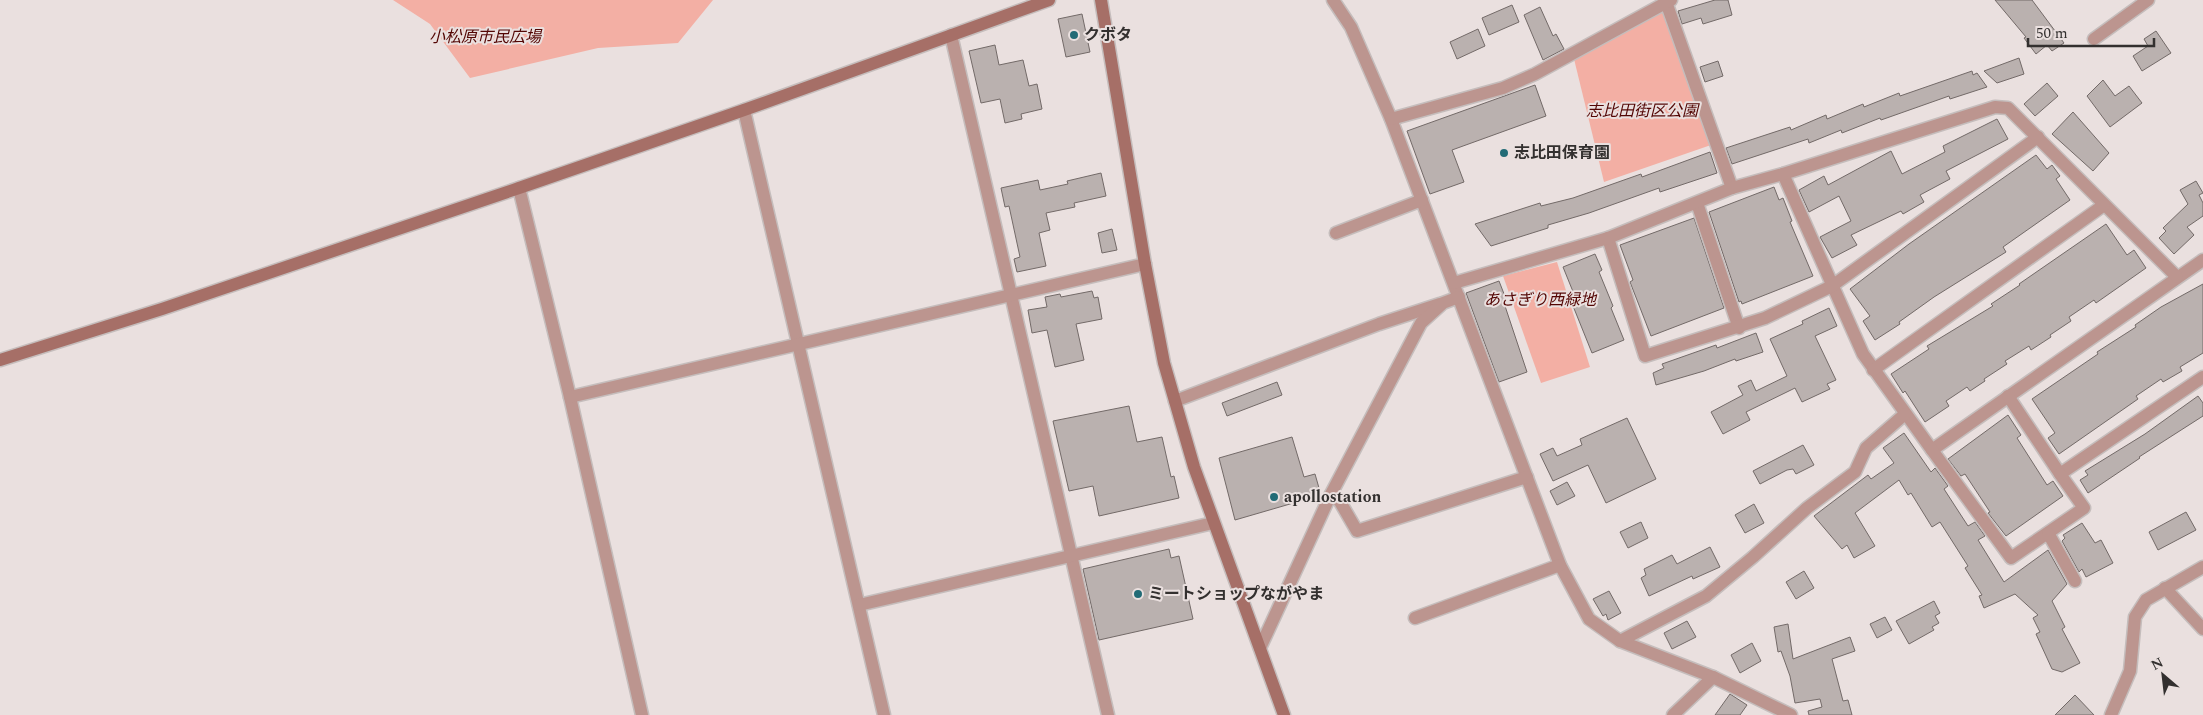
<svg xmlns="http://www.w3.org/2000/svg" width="2203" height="715" viewBox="0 0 2203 715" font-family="Spectral,'Noto Sans JP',serif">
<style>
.green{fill:#f3afa4}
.building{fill:#bab1af;stroke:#736a68}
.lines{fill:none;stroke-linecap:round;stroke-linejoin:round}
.street-casing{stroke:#c5bdbc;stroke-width:15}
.secondary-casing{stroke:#c5bdbc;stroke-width:15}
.street{stroke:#bc958f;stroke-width:12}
.secondary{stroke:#a66f67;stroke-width:12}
.poi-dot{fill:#226b76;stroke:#eae0df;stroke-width:2}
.labels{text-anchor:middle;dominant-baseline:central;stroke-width:4;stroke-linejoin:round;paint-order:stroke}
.poi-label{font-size:16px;font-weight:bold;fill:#33302f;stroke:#eae0df;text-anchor:start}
.park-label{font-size:16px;font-style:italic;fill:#530604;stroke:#eae0df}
</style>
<rect width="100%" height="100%" fill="#eae0df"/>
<g class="green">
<path d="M393 0H713L678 43 598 48 470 78 430 24Z"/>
<path d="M1659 11 1666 15 1711 145 1604 182 1574 59Z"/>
<path d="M1557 262 1590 367 1541 383 1503 276Z"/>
</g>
<g class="building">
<path d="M1715 0H1728L1732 15 1703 24 1701 18 1682 24 1678 11Z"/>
<path d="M1995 0H2032L2064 43 2052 51 2047 45 2036 54 2024 38 2026 37Z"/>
<path d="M1512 5 1519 22 1489 35 1482 18Z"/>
<path d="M1540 7 1553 36 1556 34 1564 49 1543 60 1524 15Z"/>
<path d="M1082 14 1090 52 1066 57 1058 19Z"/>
<path d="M1478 29 1485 46 1457 59 1450 42Z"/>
<path d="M2156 31 2171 53 2142 71 2133 56 2148 46 2144 39Z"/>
<path d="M995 45 999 65 1023 60 1029 86 1037 84 1042 109 1021 114 1022 119 1005 123 1000 99 981 103 969 51Z"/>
<path d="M2019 58 2024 74 1997 83 1984 71Z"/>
<path d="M1718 61 1723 76 1705 82 1700 67Z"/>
<path d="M1972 71 1973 75 1977 73 1987 87 1950 99 1949 96 1881 120 1880 118 1842 133 1841 130 1809 143 1808 139 1732 164 1726 148 1790 127 1791 130 1826 115 1827 119 1863 104 1864 107 1899 93 1900 96Z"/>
<path d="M2103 80 2115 96 2129 86 2142 103 2110 127 2087 96Z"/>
<path d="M2047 83 2058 96 2035 116 2024 104Z"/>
<path d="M1535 85 1546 116 1452 150 1464 182 1430 194 1407 131Z"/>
<path d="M2073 112 2109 153 2093 171 2052 134Z"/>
<path d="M1997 119 2008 139 1946 171 1950 179 1920 195 1924 202 1903 214 1901 211 1851 235 1857 245 1832 258 1820 237 1851 221 1839 196 1809 212 1799 190 1824 176 1828 185 1891 151 1902 174 1945 152 1943 146Z"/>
<path d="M1710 152 1717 173 1660 192 1659 188 1589 213 1548 225V228L1491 246 1475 224 1540 203 1541 206 1573 198 1641 174 1642 177Z"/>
<path d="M2036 155 2047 169 2052 165 2060 176 2056 179 2070 200 2003 247 2006 252 1934 297 1899 322 1900 324 1875 340 1863 321 1870 316 1850 289 1909 244Z"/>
<path d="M1101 173 1106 196 1074 203 1075 207 1046 213 1050 230 1039 233 1046 266 1017 272 1014 259 1020 257 1009 206 1005 207 1001 188 1038 180 1040 190 1068 184 1067 181Z"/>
<path d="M2196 181 2203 193 2199 195 2203 203V216L2187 227 2194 235 2174 254 2159 238 2166 231 2163 228 2188 204 2180 190Z"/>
<path d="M1774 187 1779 200 1783 198 1792 221 1790 222 1813 276 1742 304 1741 301 1739 302 1709 212Z"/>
<path d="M1694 218 1724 308 1651 336 1630 282 1633 280 1620 245Z"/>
<path d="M2106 224 2127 255 2134 250 2146 268 2096 303 2094 300 2069 317 2071 321 2050 335 2051 337 2031 350 2029 346 2005 361 2007 364 1984 379 1985 381 1970 391 1967 387 1946 401 1949 406 1925 422 1905 391 1903 393 1891 374 1929 349 1927 346 1993 306 1991 304 2020 285 2019 284Z"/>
<path d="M1112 229 1117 250 1102 253 1098 233Z"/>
<path d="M1595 254 1602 270 1599 272 1613 306 1611 308 1624 340 1592 353 1571 301 1576 299 1563 267Z"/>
<path d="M1499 281 1506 299 1503 300 1527 372 1499 382 1466 293Z"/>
<path d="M2203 284V353L2180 367 2182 371 2163 382 2161 379 2136 396 2138 399 2059 454 2048 438 2055 433 2032 399 2098 354 2097 352 2136 327 2135 325 2161 307Z"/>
<path d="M1092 291 1094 298 1098 297 1102 319 1076 324 1084 360 1055 367 1047 330 1032 333 1028 310 1047 307 1045 297 1060 294 1061 297Z"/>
<path d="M1829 308 1837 326 1815 336 1836 380 1827 384 1830 389 1802 402 1795 388 1746 412 1750 420 1723 434 1711 412 1743 395 1738 386 1751 380 1756 391 1787 376 1770 339 1803 324 1802 321Z"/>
<path d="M1756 333 1763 352 1736 361 1735 359 1704 371 1656 385 1653 373 1664 368 1662 364 1716 345 1717 348Z"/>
<path d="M1277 382 1282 395 1227 416 1222 403Z"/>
<path d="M2198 396 2203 403V416L2139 457 2140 458 2088 493 2080 480 2088 475 2085 471 2145 434Z"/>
<path d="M1129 406 1137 442 1162 437 1171 477 1174 476 1179 498 1099 516 1093 486 1069 491 1053 421Z"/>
<path d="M2008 415 2021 435 2017 438 2047 485 2053 481 2063 496 2006 536 1988 513 1990 512 1965 474 1961 476 1948 459Z"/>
<path d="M1627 418 1656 479 1606 503 1588 465 1553 481 1540 454 1553 448 1557 456 1582 445 1580 439Z"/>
<path d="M1904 433 1931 472 1935 468 1948 486 1944 489 1968 526 1975 522 1985 536 1978 540 2004 582 2048 550 2067 584 2052 601 2065 627 2062 629 2080 663 2062 672 2052 669 2036 634 2040 632 2033 618 2038 615 2015 594 1984 608 1979 596 1982 595 1965 568 1968 566 1940 522 1932 527 1911 493 1908 495 1899 480 1855 513 1875 546 1854 558 1847 545 1842 549 1814 516 1868 475 1871 479 1894 463 1883 448Z"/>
<path d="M1292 437 1304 477 1315 474 1321 495 1235 520 1219 458Z"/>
<path d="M1803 445 1814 465 1796 474 1793 469 1787 470 1760 484 1753 471Z"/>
<path d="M1567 482 1575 496 1557 505 1550 491Z"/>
<path d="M1754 504 1764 523 1745 533 1735 515Z"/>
<path d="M2186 512 2196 530 2158 550 2149 532Z"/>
<path d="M1641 522 1648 538 1628 548 1620 532Z"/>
<path d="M2082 523 2095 543 2101 540 2113 563 2086 577 2082 569 2079 572 2062 541 2065 538 2063 535Z"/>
<path d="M1710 547 1720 567 1693 579 1692 576 1649 596 1641 578 1646 575 1644 569 1672 555 1677 564Z"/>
<path d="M1169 549 1171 558 1179 556 1193 619 1099 640 1083 569Z"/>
<path d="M1804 571 1814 588 1796 599 1786 582Z"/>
<path d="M1609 591 1621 613 1608 620 1606 614 1603 616 1593 599Z"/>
<path d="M1934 601 1940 613 1935 616 1939 623 1932 627 1934 630 1909 644 1896 621Z"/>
<path d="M1885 617 1892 630 1877 638 1870 624Z"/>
<path d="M1687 621 1696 637 1672 649 1664 633Z"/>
<path d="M1788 624 1793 659 1850 637 1855 651 1832 659 1843 701 1848 700 1852 715H1809L1808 711 1822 707 1820 699 1795 703 1790 676 1781 651 1778 652 1774 627Z"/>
<path d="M1752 643 1761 661 1740 673 1731 655Z"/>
<path d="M1730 694 1747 705 1740 715H1715Z"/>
<path d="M2075 695 2094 715H2055Z"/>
</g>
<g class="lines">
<defs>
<g id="street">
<path d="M1333 0 1351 27 1391 119 1560 565 1589 619 1620 641 1713 677 1791 715"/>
<path d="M1666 2 1732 188"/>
<path d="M951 35 1108 715"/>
<path d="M2094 39 2148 0"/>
<path d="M744 110 884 715"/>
<path d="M1391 119 1503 88 1535 74 1671 0"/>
<path d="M1783 174 1863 354 1932 450 2203 260"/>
<path d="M519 188 570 397 642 715"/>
<path d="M1697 203 1739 328"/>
<path d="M1336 233 1422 200"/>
<path d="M1608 238 1645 356 1765 318 1832 286 2038 137"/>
<path d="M1454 283 1608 238 1732 188 1783 174 1995 107 2008 108 2177 277"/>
<path d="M1873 370 2104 205"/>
<path d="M2008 396 2060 474 2203 377"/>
<path d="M570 397 1145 264"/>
<path d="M1175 401 1379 324 1440 304"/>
<path d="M1932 450 2011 558 2084 508 2060 474"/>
<path d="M1330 496 1339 500 1357 531 1527 477"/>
<path d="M2048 533 2075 581"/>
<path d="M2165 588 2203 629"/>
<path d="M859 605 1213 523"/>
<path d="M1415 618 1560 565"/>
<path d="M1620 641 1706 596 1753 557 1807 508 1855 472 1866 448 1905 414"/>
<path d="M1260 648 1330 496 1421 323 1443 303 1459 297"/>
<path d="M1673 715 1713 677"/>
<path d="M2111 715 2130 671 2135 617 2146 600 2203 567"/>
</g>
<g id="secondary">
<path d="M1101 0 1145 264 1164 363 1194 467 1284 715"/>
<path d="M0 360 162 309 519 188 744 110 1049 0"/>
</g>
</defs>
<use href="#street" class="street-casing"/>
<use href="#secondary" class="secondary-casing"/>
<use href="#street" class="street"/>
<use href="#secondary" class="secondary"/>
</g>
<g class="poi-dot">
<circle cx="1074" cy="35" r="5"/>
<circle cx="1504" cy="153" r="5"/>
<circle cx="1274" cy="497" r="5"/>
<circle cx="1138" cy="594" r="5"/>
</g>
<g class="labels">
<g class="poi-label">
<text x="1084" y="35">クボタ</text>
<text x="1514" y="153">志比田保育園</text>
<text x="1284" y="497">apollostation</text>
<text x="1148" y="594">ミートショップながやま</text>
</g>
<g class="park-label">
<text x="485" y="37">小松原市民広場</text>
<text x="1642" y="111">志比田街区公園</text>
<text x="1540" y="300">あさぎり西緑地</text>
</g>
</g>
<g transform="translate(2163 675) rotate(332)" stroke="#eae0df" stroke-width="4" paint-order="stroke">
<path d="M0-4L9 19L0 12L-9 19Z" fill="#33302f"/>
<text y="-8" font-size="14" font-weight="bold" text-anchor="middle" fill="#33302f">N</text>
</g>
<path d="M2028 38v8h126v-8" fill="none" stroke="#33302f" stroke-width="2.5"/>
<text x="2036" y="38" font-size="15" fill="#33302f" stroke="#eae0df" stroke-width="4" paint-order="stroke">50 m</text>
</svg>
